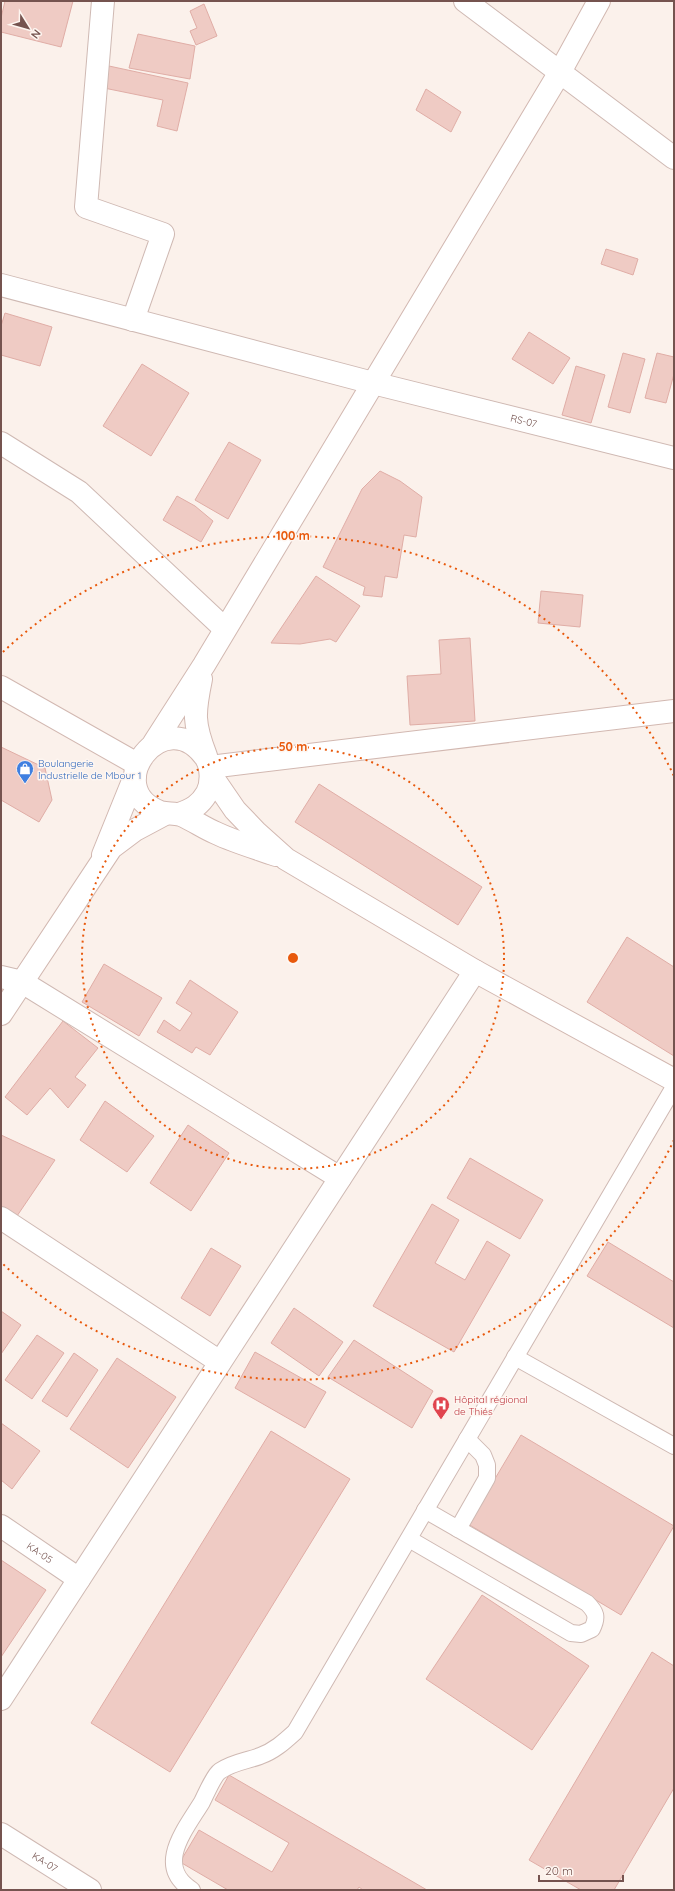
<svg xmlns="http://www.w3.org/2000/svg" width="675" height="1891" viewBox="0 0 675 1891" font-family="Quicksand,sans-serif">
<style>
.building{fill:#efcbc4;stroke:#e0ada6}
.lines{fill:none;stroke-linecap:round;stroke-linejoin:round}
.lane-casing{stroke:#cfb9b3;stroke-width:18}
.street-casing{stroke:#cfb9b3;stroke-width:24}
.secondary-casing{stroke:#d2b8b1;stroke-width:24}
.lane{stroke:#fff;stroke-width:16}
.street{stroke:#fff;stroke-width:22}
.secondary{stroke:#fff;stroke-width:22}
.ring{fill:none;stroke:#e8590c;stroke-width:2;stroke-dasharray:2 4}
.labels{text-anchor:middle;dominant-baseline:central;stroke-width:3;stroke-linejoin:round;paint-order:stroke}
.street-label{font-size:10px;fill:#75534f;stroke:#fef6f1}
.shop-label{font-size:10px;fill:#366cbe;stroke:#fef6f1;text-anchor:start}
.health-label{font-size:10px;fill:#be3a42;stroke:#fef6f1;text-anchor:start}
.centre{fill:#e8590c;stroke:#fef6f1;stroke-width:2}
.ring-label{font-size:12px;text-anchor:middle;font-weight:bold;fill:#e8590c;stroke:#fef6f1;stroke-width:3;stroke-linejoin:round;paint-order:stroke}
</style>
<rect width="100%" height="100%" fill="#fbf1eb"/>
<g class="building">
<path d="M5 1H73L61 47 1 32V18Z"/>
<path d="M204 4 217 36 196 45 190 31 197 28 190 11Z"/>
<path d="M138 34 195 46 190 79 129 68Z"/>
<path d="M109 66 188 83 177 131 157 126 163 100 104 88Z"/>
<path d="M426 89 461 112 451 132 416 110Z"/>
<path d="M606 249 638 259 633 275 601 264Z"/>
<path d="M5 313 52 327 40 366 1 355V326Z"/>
<path d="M529 332 570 358 553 384 512 359Z"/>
<path d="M623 353 645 359 630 413 608 407Z"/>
<path d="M657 353 674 357V374L666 403 645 398Z"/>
<path d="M142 364 189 393 151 456 103 426Z"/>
<path d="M576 366 605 375 591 423 562 415Z"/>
<path d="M229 442 261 460 228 519 195 500Z"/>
<path d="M380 471 400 481 422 497 416 537 404 535 397 578 385 576 382 597 363 595 365 587 323 567 362 489Z"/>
<path d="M177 496 195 506 213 521 201 542 163 520Z"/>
<path d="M316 576 360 606 336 642 330 639 300 644 271 643Z"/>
<path d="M541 591 583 595 580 627 538 623Z"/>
<path d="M470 638 475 721 410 725 407 676 441 674 439 640Z"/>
<path d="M1 747 45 768 52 800 39 822 1 800Z"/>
<path d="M319 784 482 887 458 925 295 822Z"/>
<path d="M627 937 674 967V1056L587 1002Z"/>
<path d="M104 964 162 998 139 1036 82 1002Z"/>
<path d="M190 980 238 1012 210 1055 196 1047 192 1053 157 1032 164 1020 180 1031 192 1013 176 1003Z"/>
<path d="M63 1021 98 1048 75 1077 86 1085 68 1108 50 1088 27 1115 5 1097Z"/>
<path d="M105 1101 154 1136 127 1172 80 1140Z"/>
<path d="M188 1125 229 1153 191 1211 150 1183Z"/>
<path d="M1 1135 55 1160 17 1216 1 1207Z"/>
<path d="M470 1158 543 1200 520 1239 447 1198Z"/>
<path d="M432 1204 459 1220 435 1263 465 1280 487 1241 510 1255 454 1352 373 1306Z"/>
<path d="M608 1242 674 1282V1328L587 1276Z"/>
<path d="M211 1248 241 1266 210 1316 181 1298Z"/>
<path d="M294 1308 343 1342 319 1376 271 1343Z"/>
<path d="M1 1311 21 1325 1 1354Z"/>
<path d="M37 1335 64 1353 32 1399 5 1380Z"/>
<path d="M354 1340 433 1391 412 1428 328 1377Z"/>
<path d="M255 1352 326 1392 305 1428 235 1388Z"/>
<path d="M74 1353 98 1370 67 1417 42 1401Z"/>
<path d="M117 1358 176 1397 128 1468 70 1429Z"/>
<path d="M1 1423 40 1451 12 1489 1 1480Z"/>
<path d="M271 1431 350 1479 170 1772 91 1723Z"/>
<path d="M521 1435 674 1526 621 1615 468 1524Z"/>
<path d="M1 1560 46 1590 1 1657Z"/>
<path d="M482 1595 589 1666 532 1750 426 1679Z"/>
<path d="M652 1652 674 1666V1788L614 1890H581L529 1860Z"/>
<path d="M229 1775 427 1890H363L359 1887 357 1890H228L180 1862 199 1830 272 1872 289 1843 215 1800Z"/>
</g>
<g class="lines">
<defs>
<g id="lane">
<path d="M515 1357 674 1446"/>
<path d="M458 1529 487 1478V1465L483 1455 467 1439"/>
<path d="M409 1539 571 1633 581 1634 592 1629C598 1617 596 1612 587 1603L425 1510"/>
<path d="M192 1890C154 1866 185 1830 202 1802 206 1794 214 1775 220 1771 233 1762 247 1761 260 1756 274 1751 284 1742 295 1732L674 1087"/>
</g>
<g id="street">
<path d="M103 1 86 207 163 234 133 320"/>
<path d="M465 1 674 158"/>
<path id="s1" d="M1 285 373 383 674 458"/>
<path d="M1 443 79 492 225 629"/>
<path d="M1 977 22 982 340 1178"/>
<path d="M1 1218 220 1362"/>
<path id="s2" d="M1 1526 79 1579"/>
<path d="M1 1699 475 971"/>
<path id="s3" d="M1 1834 90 1890"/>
</g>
<g id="secondary">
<path d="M201 679C194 713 193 723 206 756"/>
<path d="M1 687 137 764"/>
<path d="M154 743 204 665 560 72 599 1"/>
<path d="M210 767 674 711"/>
<path d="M211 775 235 810 257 833 286 859 475 971 674 1080"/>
<path d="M179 814C192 810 200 805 207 793 212 783 212 768 206 758 165 699 98 788 160 812 167 814 174 813 181 815 193 820 204 828 216 833 235 842 256 848 276 855"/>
<path d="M103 855 135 776"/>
<path d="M1 1014 111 848 135 830 165 814"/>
</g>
</defs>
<use href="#lane" class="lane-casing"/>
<use href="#street" class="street-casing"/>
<use href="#secondary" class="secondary-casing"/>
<use href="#lane" class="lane"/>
<use href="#street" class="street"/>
<use href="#secondary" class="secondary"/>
</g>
<g class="ring">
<circle cx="293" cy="958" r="211"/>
<path d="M674 1140A422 422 0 0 1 3 1264M3 652A422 422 0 0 1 674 776"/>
</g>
<defs>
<symbol id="shop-pin" viewBox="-11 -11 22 30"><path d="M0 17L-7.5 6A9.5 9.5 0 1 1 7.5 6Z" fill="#3f7fe0" stroke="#fef6f1"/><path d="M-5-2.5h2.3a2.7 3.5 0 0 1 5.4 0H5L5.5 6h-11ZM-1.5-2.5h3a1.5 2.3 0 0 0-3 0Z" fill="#fff"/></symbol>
<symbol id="hospital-pin" viewBox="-11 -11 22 30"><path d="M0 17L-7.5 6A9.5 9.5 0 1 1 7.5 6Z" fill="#e0444e" stroke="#fef6f1"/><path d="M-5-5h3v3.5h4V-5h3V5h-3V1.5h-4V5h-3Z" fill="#fff"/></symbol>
</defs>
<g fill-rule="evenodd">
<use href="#shop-pin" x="15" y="759" width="20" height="27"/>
<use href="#hospital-pin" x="431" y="1395" width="20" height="27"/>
</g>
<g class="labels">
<g class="street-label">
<text stroke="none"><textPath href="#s1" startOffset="540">RS-07</textPath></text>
<text stroke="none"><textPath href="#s2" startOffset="47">KA-05</textPath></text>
<text stroke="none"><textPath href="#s3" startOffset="52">KA-07</textPath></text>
</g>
<g class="shop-label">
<text x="38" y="763">Boulangerie<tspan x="38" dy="12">Industrielle de Mbour 1</tspan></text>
</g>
<g class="health-label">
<text x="454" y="1399">Hôpital régional<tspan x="454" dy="12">de Thiés</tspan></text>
</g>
</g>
<circle cx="293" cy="958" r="6" class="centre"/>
<g class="ring-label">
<text x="293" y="540">100 m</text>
<text x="293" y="751">50 m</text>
</g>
<rect width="675" height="1891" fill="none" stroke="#75534f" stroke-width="4"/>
<g transform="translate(28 28) rotate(127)" stroke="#fef6f1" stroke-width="3" paint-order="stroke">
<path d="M0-3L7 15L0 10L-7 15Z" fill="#75534f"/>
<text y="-6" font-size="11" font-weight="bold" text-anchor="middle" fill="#75534f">N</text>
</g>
<path d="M539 1875v6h84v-6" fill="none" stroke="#75534f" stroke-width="2"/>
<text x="545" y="1875" font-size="12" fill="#75534f" stroke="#fef6f1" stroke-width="3" paint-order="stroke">20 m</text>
</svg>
